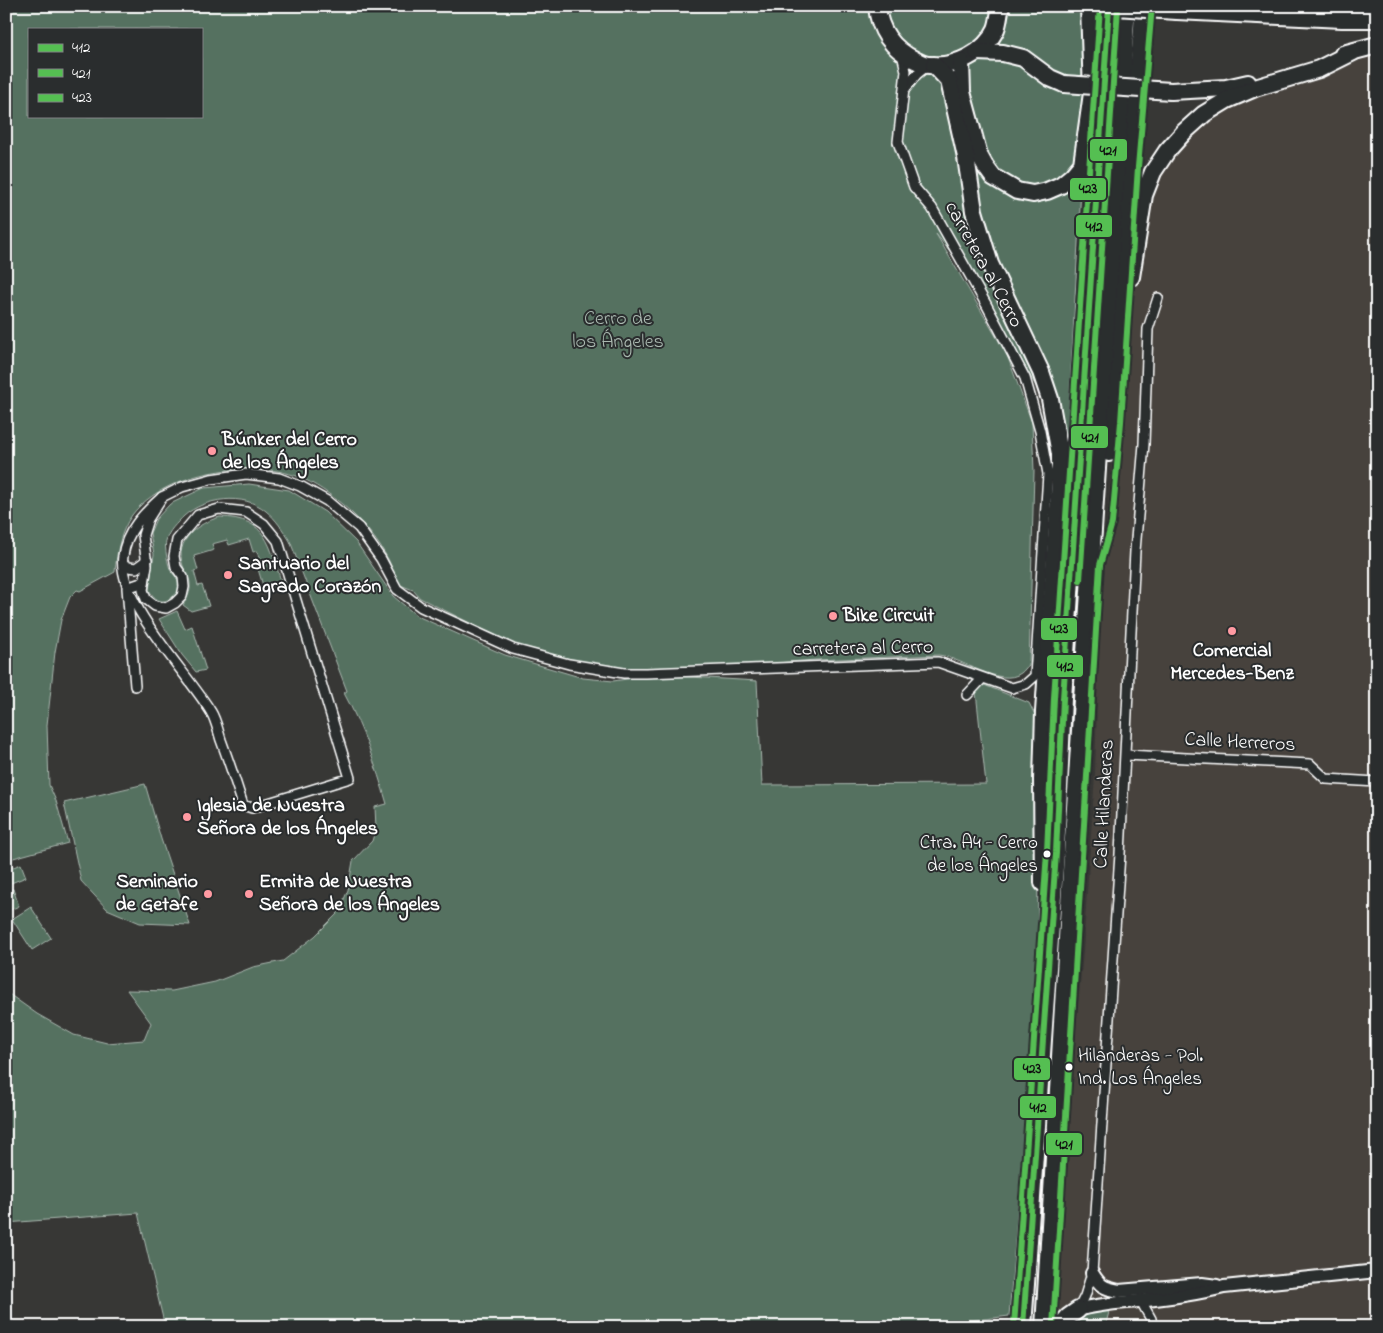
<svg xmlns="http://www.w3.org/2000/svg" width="1383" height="1333" viewBox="0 0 1383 1333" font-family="'Indie Flower',sans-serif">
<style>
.built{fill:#47433e}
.green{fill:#557160;stroke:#aab8b0;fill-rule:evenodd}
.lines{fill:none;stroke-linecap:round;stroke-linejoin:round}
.street-casing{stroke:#fff;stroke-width:12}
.secondary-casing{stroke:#fff;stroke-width:16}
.highway-casing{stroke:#fff;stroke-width:20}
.street{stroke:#2a2d2e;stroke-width:9}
.secondary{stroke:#2a2d2e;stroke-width:12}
.highway{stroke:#2a2d2e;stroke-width:16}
.highway-bridge-casing{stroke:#fff;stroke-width:20;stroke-linecap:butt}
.highway-bridge{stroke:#2a2d2e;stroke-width:16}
.bus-1-casing{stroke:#2a2d2e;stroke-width:10}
.bus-2-casing{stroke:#2a2d2e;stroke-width:10}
.bus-3-casing{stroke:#2a2d2e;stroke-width:10}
.bus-1{stroke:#55bf52;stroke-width:6}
.bus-2{stroke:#55bf52;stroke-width:6}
.bus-3{stroke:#55bf52;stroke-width:6}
.poi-dot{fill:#ff9aa2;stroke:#2a2d2e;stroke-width:2}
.bus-dot{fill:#fff;stroke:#2a2d2e;stroke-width:2}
.labels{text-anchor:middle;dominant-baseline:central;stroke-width:4;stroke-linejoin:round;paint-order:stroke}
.bus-label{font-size:19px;fill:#fff;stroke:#2a2d2e;text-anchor:end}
.street-label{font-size:20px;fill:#fff;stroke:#2a2d2e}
.park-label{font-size:20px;fill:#aab8b0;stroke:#2a2d2e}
.poi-label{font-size:20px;font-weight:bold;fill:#fff;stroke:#2a2d2e;text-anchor:start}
.line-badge{stroke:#2a2d2e;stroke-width:2}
.pale-badge-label{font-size:14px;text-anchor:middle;font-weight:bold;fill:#111}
</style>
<rect width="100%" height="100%" fill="#373735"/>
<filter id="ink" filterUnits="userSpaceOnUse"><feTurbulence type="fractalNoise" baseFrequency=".02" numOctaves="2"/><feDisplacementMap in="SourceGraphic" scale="10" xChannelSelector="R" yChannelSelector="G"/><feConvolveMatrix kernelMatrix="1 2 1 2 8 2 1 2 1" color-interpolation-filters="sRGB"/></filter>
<g filter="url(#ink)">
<path class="built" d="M1377 55V1327H1105L1109 1312 1057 1319 1065 1150 1083 952 1095 776 1100 600 1111 471 1133 302 1148 212 1161 173 1192 129 1229 107 1276 88Z"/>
<g class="green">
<path d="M6 6H1091L1067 443 987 297 936 234 1007 355 1032 423 1034 471 1029 665C1026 667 1024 671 1021 673 1001 688 961 658 939 655L815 660 646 673 582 663 514 645 420 598 413 590 398 584C395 576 392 567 388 559 370 526 338 496 304 479 256 457 165 471 132 515 120 532 117 551 115 572L80 591 77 590 70 597 61 620 55 652 47 725 49 785 56 801 68 843 6 860ZM29 29H201V116H29Z"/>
<path d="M249 484 289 490 325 512 356 542 393 596 417 616 505 655 583 678 613 681 657 675 757 681 762 785 986 784 976 692 979 683 1029 703 1037 719 1038 956 1009 1316 922 1327H165L138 1213 6 1223V992L37 1014 74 1035 107 1043 144 1040 151 1023 127 990 172 991 215 982 253 967 283 961 315 936 338 913 348 890 353 861 372 841 376 828 375 807 387 804C376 766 363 728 344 693L347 691 290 541C283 530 276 519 266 511 244 492 204 498 184 516 177 523 168 531 166 541 164 546 168 566 171 571 173 574 177 577 178 580 179 583 178 588 178 592 166 604 158 605 149 590L154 554 150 533 156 519 170 504 204 488Z"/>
<path d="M220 517C268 518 269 545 282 584L264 589 258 569 262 568 257 551 253 552 249 539 229 545 227 540 212 544 214 550 194 556 198 570 194 571 198 586 202 585 209 606 191 611 183 605C187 598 191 592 190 584 190 577 185 572 183 566 174 540 198 523 220 517Z"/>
<path d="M177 611 185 629 192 626 206 670 196 672 182 655 159 619Z"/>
<path d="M145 784 161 839 190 925 140 923 107 909 81 881 64 803Z"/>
<path d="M21 864 26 877 6 885V870Z"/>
<path d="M13 889 19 906 10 910 6 899V891Z"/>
<path d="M31 907 51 938 32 950 12 919Z"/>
<path d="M1105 1310 1109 1312 1105 1327H1064L1080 1315Z"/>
</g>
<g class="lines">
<defs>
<g id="street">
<path d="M905 89 917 74 928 65"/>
<path d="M162 497 182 487 211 479 246 474 279 478 300 486 327 501 359 528 381 559 397 589 421 607 513 649 569 664 624 673H646L938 662 1012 688 1026 684 1035 676 1048 474 1040 431 1025 378 986 304 932 208 914 187 898 142 906 71 902 54"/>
<path d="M162 497 148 519 143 535 147 565 143 590 146 599 155 606 166 608 175 603 182 596 184 587 183 577 176 567 174 556 177 540 198 515 219 509 246 512 264 524 278 541 350 778 252 808 243 805C236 783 229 762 221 740 218 731 216 720 211 712 188 673 116 601 123 556 126 531 144 513 162 497Z"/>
<path d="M123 564 129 567 136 568 147 560"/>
<path d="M135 686 127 588 144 582"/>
<path d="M967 695 982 679"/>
<path d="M1126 755 1310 764 1326 779 1377 782"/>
<path d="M1141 1301 1151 1319 1152 1327"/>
<path d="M1078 1310 1085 1296 1092 1273 1120 854 1135 551 1144 444 1148 329 1158 298"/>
</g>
<g id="secondary">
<path d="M1092 1273C1100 1286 1103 1288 1119 1291L1202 1284 1217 1286"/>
<path d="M1078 1310C1098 1304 1118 1303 1139 1301 1168 1298 1196 1294 1224 1287L1377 1271"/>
</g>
<g id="highway">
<path d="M877 6C879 31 893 49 915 60 919 62 924 65 929 65 955 68 985 53 996 29 999 22 999 13 1001 6"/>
<path d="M1339 6 1353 12 1365 14"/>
<path d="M1177 11 1342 19H1377"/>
<path d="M977 52 1003 53 1023 58 1050 78 1064 84"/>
<path d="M1343 54 1377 45"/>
<path d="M961 61 962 92 979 155 985 166 993 177 1017 191 1033 194 1047 191 1061 185 1072 176 1082 164 1092 93 1089 6"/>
<path d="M934 65 949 81 966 157 974 211 990 264 1041 372 1050 399 1060 454V480L1044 712 1042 780 1043 883"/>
<path d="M1171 91 1226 88 1248 83"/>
<path d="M1131 277 1144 195 1153 172 1167 151 1184 132 1204 114 1227 100 1255 88 1319 69 1353 52"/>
<path d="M1109 453 1129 166 1142 28 1143 6"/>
<path d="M1023 1327 1056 853 1063 699 1109 6"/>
<path d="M1044 1327 1072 854 1127 6"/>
<path d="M1060 1327 1068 1317 1078 1310"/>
</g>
</defs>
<use href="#street" class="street-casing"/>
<use href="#secondary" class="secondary-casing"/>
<use href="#highway" class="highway-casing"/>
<use href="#street" class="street"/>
<use href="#secondary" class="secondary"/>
<use href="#highway" class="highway"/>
<defs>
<g id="highway-bridge">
<path d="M1100 6 1177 11"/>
<path d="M1064 84 1171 91"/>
</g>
</defs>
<use href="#highway-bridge" class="highway-bridge-casing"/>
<use href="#highway-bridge" class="highway-bridge"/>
<defs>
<path id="bus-1" d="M1023 1327 1056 853 1063 699 1109 6"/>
<g id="bus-2">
<path d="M1080 580 1118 7"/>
<path d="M1053 1327 1100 565 1112 523 1121 422 1138 167 1152 6"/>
</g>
<path id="bus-3" d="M1014 1326 1047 852 1054 698 1100 6"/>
</defs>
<use href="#bus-1" class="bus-1-casing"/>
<use href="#bus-2" class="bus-2-casing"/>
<use href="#bus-3" class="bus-3-casing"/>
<use href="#bus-1" class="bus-1"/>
<use href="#bus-2" class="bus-2"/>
<use href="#bus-3" class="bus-3"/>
</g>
</g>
<g class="poi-dot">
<circle cx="212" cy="451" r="5"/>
<circle cx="228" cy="575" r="5"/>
<circle cx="833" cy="616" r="5"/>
<circle cx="1232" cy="631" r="5"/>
<circle cx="187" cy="817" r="5"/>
<circle cx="208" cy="894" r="5"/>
<circle cx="249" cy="894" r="5"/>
</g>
<g class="bus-dot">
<circle cx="1047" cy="854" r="4.5"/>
<circle cx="1069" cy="1067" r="4.5"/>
</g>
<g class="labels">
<g class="bus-label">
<text x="1038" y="843">Ctra. A4 - Cerro<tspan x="1038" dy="23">de los Ángeles</tspan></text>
<text x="1078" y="1056" text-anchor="start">Hilanderas - Pol.<tspan x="1078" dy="23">Ind. Los Ángeles</tspan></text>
</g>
<g class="street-label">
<text transform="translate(983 265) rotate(61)">carretera al Cerro</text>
<text transform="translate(863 649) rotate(-1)">carretera al Cerro</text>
<text transform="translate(1240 743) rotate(3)">Calle Herreros</text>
<text transform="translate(1105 804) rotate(-87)">Calle Hilanderas</text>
</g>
<g class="park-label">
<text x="618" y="319">Cerro de<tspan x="618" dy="23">los Ángeles</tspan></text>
</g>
<g class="poi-label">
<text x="222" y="440">Búnker del Cerro<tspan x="222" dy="23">de los Ángeles</tspan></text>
<text x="238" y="564">Santuario del<tspan x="238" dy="23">Sagrado Corazón</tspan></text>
<text x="843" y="616">Bike Circuit</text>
<text x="1232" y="651" text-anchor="middle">Comercial<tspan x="1232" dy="23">Mercedes-Benz</tspan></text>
<text x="197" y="806">Iglesia de Nuestra<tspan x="197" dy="23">Señora de los Ángeles</tspan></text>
<text x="198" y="882" text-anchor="end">Seminario<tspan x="198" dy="23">de Getafe</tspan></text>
<text x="259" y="882">Ermita de Nuestra<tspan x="259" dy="23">Señora de los Ángeles</tspan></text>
</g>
</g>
<g class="line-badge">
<rect x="1089" y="138" width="39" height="24" rx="5" fill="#55bf52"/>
<rect x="1069" y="177" width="38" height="24" rx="5" fill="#55bf52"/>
<rect x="1075" y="214" width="38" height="24" rx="5" fill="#55bf52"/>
<rect x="1070" y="425" width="39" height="24" rx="5" fill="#55bf52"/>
<rect x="1040" y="617" width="38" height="24" rx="5" fill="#55bf52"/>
<rect x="1046" y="654" width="38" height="24" rx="5" fill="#55bf52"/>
<rect x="1013" y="1057" width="38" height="24" rx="5" fill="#55bf52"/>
<rect x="1019" y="1095" width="38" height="24" rx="5" fill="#55bf52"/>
<rect x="1045" y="1132" width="38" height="24" rx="5" fill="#55bf52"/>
</g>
<g class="pale-badge-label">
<text x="1108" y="155">421</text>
<text x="1088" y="193">423</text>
<text x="1094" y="231">412</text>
<text x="1090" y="442">421</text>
<text x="1059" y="633">423</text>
<text x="1065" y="671">412</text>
<text x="1032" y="1073">423</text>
<text x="1038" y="1112">412</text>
<text x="1064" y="1149">421</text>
</g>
<rect width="1383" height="1333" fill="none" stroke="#2a2d2e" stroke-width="25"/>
<rect x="12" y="12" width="1358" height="1308" fill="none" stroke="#fff" stroke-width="2" filter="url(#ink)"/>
<rect x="28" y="28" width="175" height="90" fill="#2a2d2e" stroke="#7f8182"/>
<rect x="38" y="44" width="25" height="8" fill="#55bf52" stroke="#7f8182"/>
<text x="72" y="52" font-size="15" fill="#ffffff">412</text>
<rect x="38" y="69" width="25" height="8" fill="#55bf52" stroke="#7f8182"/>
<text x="72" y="78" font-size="15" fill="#ffffff">421</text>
<rect x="38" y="94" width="25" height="8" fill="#55bf52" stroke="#7f8182"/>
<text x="72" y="102" font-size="15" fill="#ffffff">423</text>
</svg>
